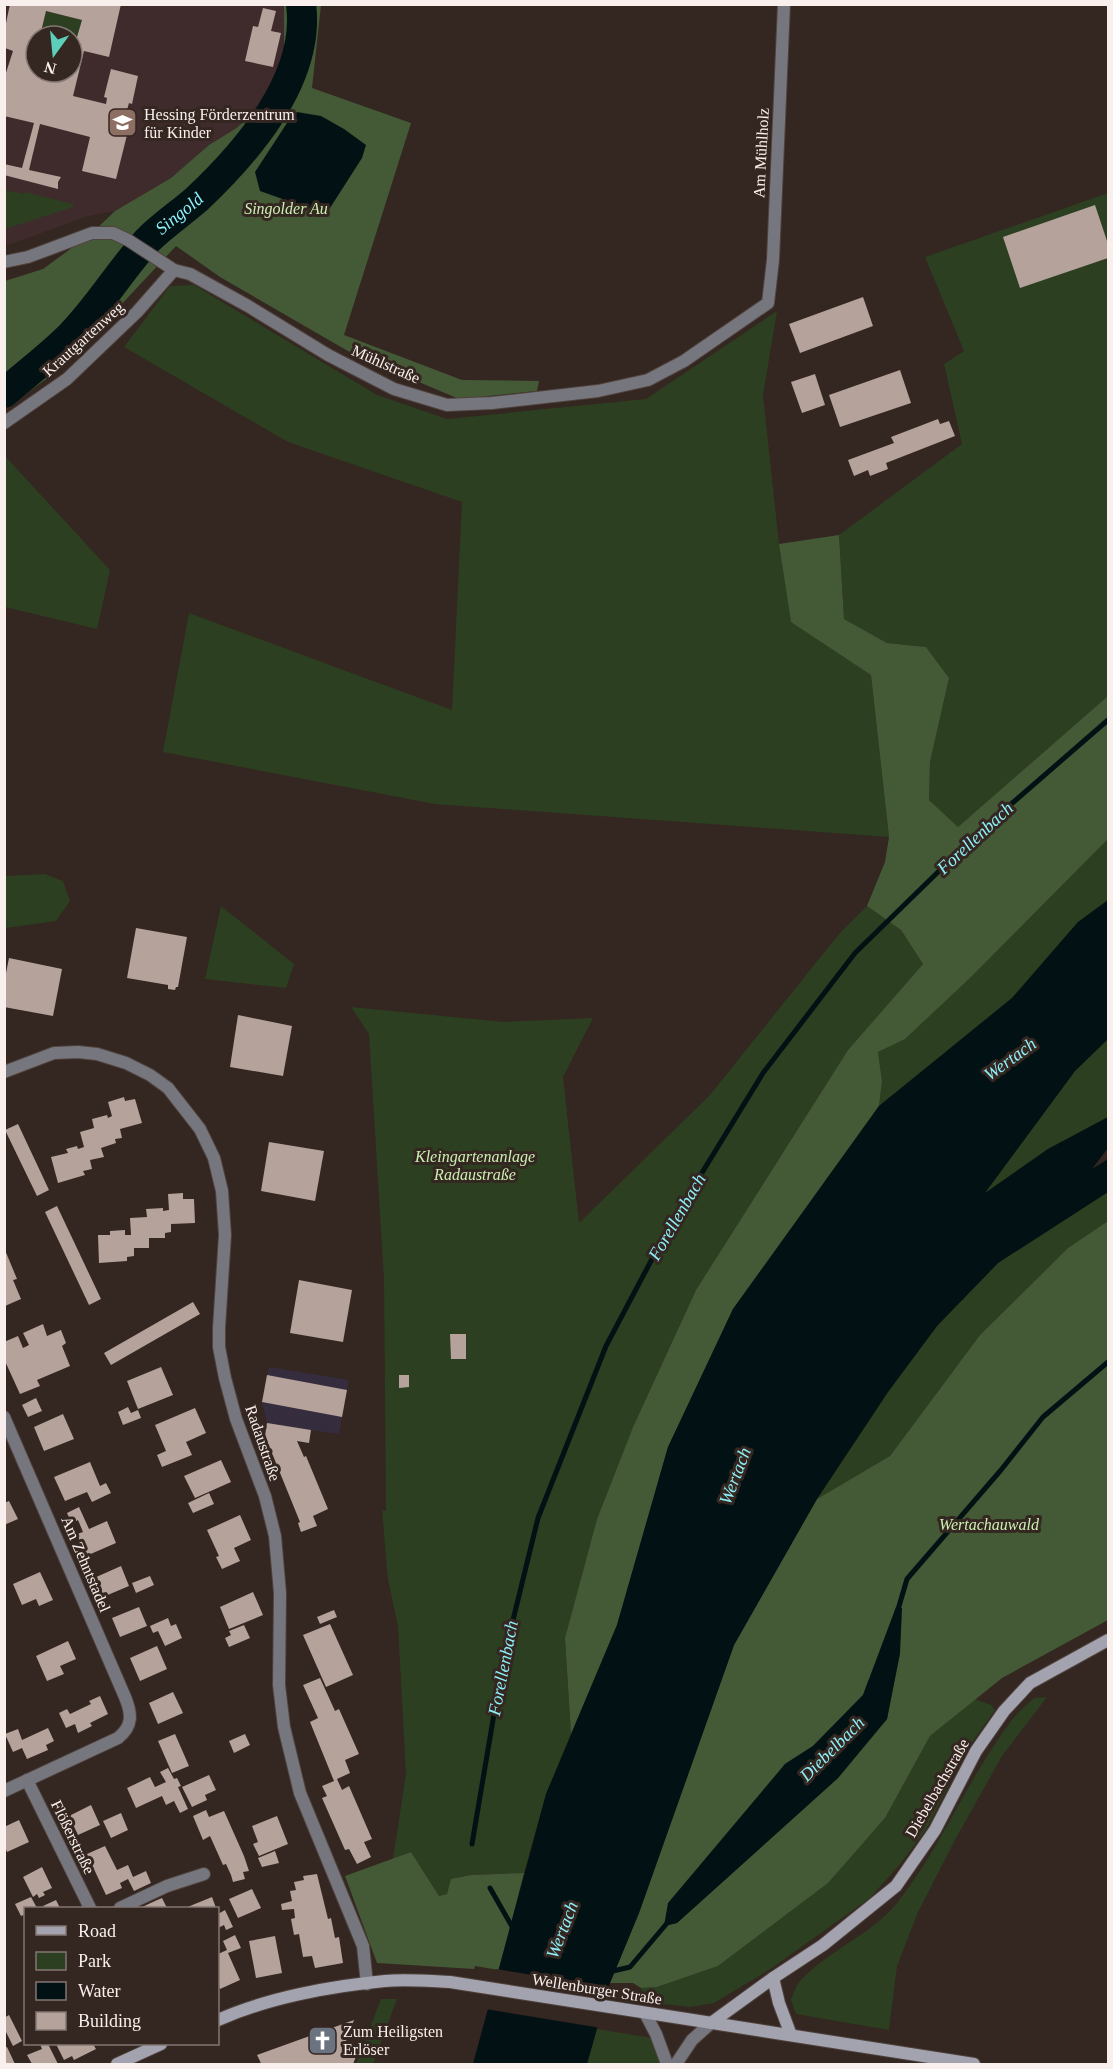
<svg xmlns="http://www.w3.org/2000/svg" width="1113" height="2069" viewBox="0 0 1113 2069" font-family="'Times New Roman',serif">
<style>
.industrial{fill:#352d3d}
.education{fill:#3f2b2b;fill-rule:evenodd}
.green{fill:#2c3f20}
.forest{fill:#445a36;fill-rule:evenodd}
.water{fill:#021214}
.pier{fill:#342620}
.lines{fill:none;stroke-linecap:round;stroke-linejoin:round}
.stream{stroke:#021214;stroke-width:5}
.river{stroke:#021214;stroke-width:30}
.building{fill:#b4a29b;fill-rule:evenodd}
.street-casing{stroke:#50423d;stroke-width:14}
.secondary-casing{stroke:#50423d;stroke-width:14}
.street{stroke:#76777e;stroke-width:12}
.secondary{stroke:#a2a3ae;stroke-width:12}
.labels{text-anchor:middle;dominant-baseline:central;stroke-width:6;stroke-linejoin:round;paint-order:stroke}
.poi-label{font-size:16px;fill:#f9efec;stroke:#342620;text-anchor:start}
.street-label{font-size:16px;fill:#f9efec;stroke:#342620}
.park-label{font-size:16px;font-style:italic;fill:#caf1b2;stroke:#342620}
.water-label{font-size:18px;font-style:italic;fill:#8ef0f9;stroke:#342620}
</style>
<rect width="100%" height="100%" fill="#342620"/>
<path class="industrial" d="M269 1367 349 1380 339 1434 311 1430 309 1443 265 1436 267 1423 262 1402Z"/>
<path class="education" d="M5 5H284V57L264 98 250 117 235 129 209 145 171 178 115 211 88 216 14 243 5 245ZM36 36H72V72H36Z"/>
<g class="green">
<path d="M46 11 82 20 73 55 72 36H40Z"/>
<path d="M5 190 24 194 25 192 73 204V207L5 229Z"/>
<path d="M1108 193V696L958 827 929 800 930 762 949 678 926 647 887 643 844 619 839 535 962 444 944 364 964 351 925 257Z"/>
<path d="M194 285 377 395 447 419 646 399 777 311 763 395 779 544 791 621 871 675 889 837 435 804 163 752 189 613 452 710 462 502 288 442 124 347 170 286Z"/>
<path d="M5 456 110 570 97 629 5 607Z"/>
<path d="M1108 839V900L1078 922 1012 998 879 1106 882 1081 878 1052 905 1039 969 979Z"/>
<path d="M45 874 63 881 70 901 56 921 6 928 5 876Z"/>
<path d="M221 906 294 964 286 988 205 979Z"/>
<path d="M867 906 901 930 923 964 848 1050 696 1290 633 1427 597 1519 565 1638 571 1734 546 1794 524 1873 471 1875 447 1894 439 1896 411 1852 393 1859 406 1774 398 1626 388 1580 382 1510 386 1511 384 1279 369 1034 351 1007 504 1022 593 1018 563 1077 579 1223 710 1095 839 934Z"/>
<path d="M1108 1039V1117L1048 1149 983 1195 1075 1071Z"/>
<path d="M1108 1192V1221L1068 1248 980 1335 890 1456 817 1499 888 1392 937 1326 998 1263Z"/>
<path d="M1047 1697 1002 1756 955 1840 918 1912 897 1966 889 2030 796 2014 791 2000C793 1994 796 1985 801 1980 829 1950 871 1935 897 1903 942 1846 968 1778 1011 1721 1018 1712 1026 1705 1034 1698Z"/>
<path d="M975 1699 991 1705 995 1710 968 1748 927 1828 901 1863 870 1898 769 1970 714 2003 690 2007 644 2002 641 1988 657 1987 718 1966 827 1883 885 1818 930 1736Z"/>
<path d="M381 1999H397L373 2064H356Z"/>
<path d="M597 2029 652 2038 661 2064H587Z"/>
</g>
<g class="forest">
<path d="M284 5H321L312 88 411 123 344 335 462 380 539 381 537 391 459 399 353 354 220 277 176 246 64 366 5 409V281L43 269 92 233 115 211 171 178 209 145 235 129 250 117 264 98 284 57Z"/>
<path d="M839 535 844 619 887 643 926 647 949 678 930 762 929 800 958 827 1108 696V839L969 979 905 1039 878 1052 882 1081 879 1106 733 1309 668 1447 617 1625 571 1734 565 1638 597 1519 633 1427 696 1290 848 1050 923 964 901 930 867 906 885 862 889 837 871 675 791 622 779 544Z"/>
<path d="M1108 1221V1620L1002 1678 930 1736 885 1818 828 1883 718 1966 657 1987 641 1988 633 1983H610L639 1913 734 1645 817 1499 890 1456 980 1335 1068 1248ZM900 1653 887 1719 838 1778 677 1923 665 1926 785 1764 813 1746 863 1695 868 1681Z"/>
<path d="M411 1852 439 1896 447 1894 451 1879 471 1875 524 1873 499 1970 475 1966 474 1969 377 1963 345 1876Z"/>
</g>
<g class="water">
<path d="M297 112 321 116 344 129 366 145 362 158 330 208H308L260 191 255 172 287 123Z"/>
<path d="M1108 900V1039L1075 1071 985 1193 1048 1149 1108 1117V1148L1092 1169 1108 1159V1192L998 1263 937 1326 888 1392 817 1499 734 1645 639 1913 610 1983 587 2064H473L546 1794 617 1625 668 1447 733 1309 879 1106 1012 998 1078 922Z"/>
<path d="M896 1607 902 1608 900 1653 887 1719 838 1778 677 1923 664 1926 668 1903 785 1764 813 1746 863 1695Z"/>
</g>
<path class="pier" d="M496 1969 611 1988 601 2028 485 2009Z"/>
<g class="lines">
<g class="stream">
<path d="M897 1613 907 1579 1001 1470 1043 1417 1108 1362"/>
<path d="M472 1844 503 1661 538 1518 606 1346 670 1225 763 1073 855 953 979 832 1108 720"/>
<path d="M490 1888 514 1930"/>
<path d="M609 1972 630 1967 668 1922"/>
</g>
<path class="river" id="s1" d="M4 393C26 374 50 356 70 336 99 307 120 270 148 240 163 225 181 213 197 199 247 152 311 78 301 4"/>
</g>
<g class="building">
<path d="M10 4H121L109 57 84 51 73 96 106 104 107 98 104 97 111 69 138 76 132 104 129 103 127 110 133 111 116 179 82 171 90 137 40 124 29 170 61 177 58 182V189L4 175V164L22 168 34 123 4 116V79L13 51 5 48V28ZM46 11 82 20 72 54V72H36V36H40Z"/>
<path d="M263 8 276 11 271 31 281 33 273 67 245 61 253 26 258 27Z"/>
<path d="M1095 205 1108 244V258L1020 288 1003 237Z"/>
<path d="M863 297 873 326 800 353 789 324Z"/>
<path d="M900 370 911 403 840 427 829 395Z"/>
<path d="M815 374 825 405 802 413 791 382Z"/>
<path d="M938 419 940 424 949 421 955 436 886 463 888 469 870 476 868 470 854 476 848 460 894 443 891 437Z"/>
<path d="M136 928 187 937 178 987H176L175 990 168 989V985L127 978Z"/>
<path d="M9 958 62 969 53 1016 4 1007V983Z"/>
<path d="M238 1015 292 1026 283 1076 230 1067Z"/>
<path d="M124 1097 125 1101 135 1099 142 1123 120 1129 122 1138 115 1139 116 1143 101 1148 104 1157 90 1160 92 1169 83 1171 85 1175 58 1183 51 1157 68 1153 66 1149 77 1146 78 1149 84 1147 80 1132 94 1128 92 1119 107 1115 108 1118 112 1116 108 1102Z"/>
<path d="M18 1124 49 1190 37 1196 5 1130Z"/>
<path d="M269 1142 324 1151 315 1201 261 1191Z"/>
<path d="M183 1193V1199H194L195 1223 171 1224V1232L165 1233V1238H149V1248H134V1256L127 1257V1261L99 1263 98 1235H110V1231L125 1230V1235H131L130 1218 147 1217 146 1209 163 1208V1211L169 1210 168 1194Z"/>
<path d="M57 1206 101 1299 89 1305 45 1212Z"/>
<path d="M5 1250 17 1279 13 1280 21 1299 5 1306Z"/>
<path d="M299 1280 352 1290 343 1342 290 1333Z"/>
<path d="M193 1302 200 1314 111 1365 104 1353Z"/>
<path d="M43 1324 47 1336 61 1330 66 1343 62 1346 70 1366 37 1380 40 1386 20 1394 4 1359V1342L18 1336 23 1348 29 1345 23 1333Z"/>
<path d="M450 1334H466V1359H451Z"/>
<path d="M161 1367 173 1395 138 1409 127 1381Z"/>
<path d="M267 1375 347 1390 342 1417 262 1402Z"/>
<path d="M399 1375H409V1387L399 1388Z"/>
<path d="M36 1398 42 1411 28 1417 22 1405Z"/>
<path d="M128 1407 131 1413 138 1410 141 1418 123 1425 118 1412Z"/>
<path d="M195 1408 206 1433 186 1442 192 1455 162 1467 157 1455 166 1451 155 1425Z"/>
<path d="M63 1414 74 1439 44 1451 34 1427Z"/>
<path d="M267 1423 311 1430 309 1443 297 1441 304 1457 306 1456 328 1509 313 1516 317 1526 301 1532 298 1523 300 1522 265 1436Z"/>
<path d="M221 1460 231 1482 195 1498 184 1476Z"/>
<path d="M90 1462 100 1486 106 1483 111 1493 92 1502 87 1492 65 1501 54 1477Z"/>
<path d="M209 1493 214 1504 193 1513 188 1503Z"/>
<path d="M9 1501 18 1519 4 1525V1503Z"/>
<path d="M79 1507 89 1529 107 1521 116 1543 86 1556 77 1534 83 1532 78 1520 72 1524 67 1513Z"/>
<path d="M240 1515 251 1540 234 1548 240 1561 222 1569 216 1557 219 1556 207 1530Z"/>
<path d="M121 1566 129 1586 103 1597 94 1578Z"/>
<path d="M40 1572 53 1600 39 1606 36 1599 22 1605 13 1584Z"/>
<path d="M150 1576 154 1585 136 1593 132 1583Z"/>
<path d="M253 1592 263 1615 229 1629 220 1607Z"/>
<path d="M139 1607 147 1626 120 1637 112 1618Z"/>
<path d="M334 1610 337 1617 320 1624 317 1617Z"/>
<path d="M168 1618 171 1626 176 1624 182 1638 165 1646 158 1631 153 1633 150 1626Z"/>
<path d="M330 1624 353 1675 326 1687 303 1635Z"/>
<path d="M244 1625 250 1638 229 1647 225 1638 231 1635 229 1631Z"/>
<path d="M68 1641 76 1659 60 1666 64 1674 47 1681 36 1656Z"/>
<path d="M157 1646 167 1669 140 1681 130 1658Z"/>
<path d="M320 1678 335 1711 339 1709 359 1754 345 1760 350 1773 337 1779 342 1790 349 1786 372 1839 364 1842 371 1857 357 1864 349 1849 345 1850 322 1798 327 1796 322 1786 334 1781 310 1722 318 1718 303 1685Z"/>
<path d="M173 1692 183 1713 158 1724 149 1703Z"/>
<path d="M100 1696 108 1714 90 1723 92 1726 78 1733 75 1724 66 1728 59 1713 67 1709 70 1714 91 1704 89 1701Z"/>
<path d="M48 1728 54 1741 46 1745 48 1750 27 1759 22 1748 13 1752 5 1734 18 1729 22 1740Z"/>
<path d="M175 1734 189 1766 172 1773 158 1741Z"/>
<path d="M245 1734 250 1745 234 1753 229 1741Z"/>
<path d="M168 1768 174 1779 177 1778 181 1786 178 1787 188 1809 180 1813 174 1801 166 1805 162 1796 136 1808 127 1788 150 1777 155 1787 166 1782 160 1772Z"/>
<path d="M209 1775 216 1790 205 1795 207 1800 192 1807 182 1787Z"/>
<path d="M91 1805 100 1825 78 1835 69 1816Z"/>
<path d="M206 1810 209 1817 224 1811 244 1856 249 1871 243 1872 245 1879 233 1882 231 1875 226 1864 223 1865 210 1836 203 1840 193 1816Z"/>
<path d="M121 1813 128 1830 111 1838 103 1821Z"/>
<path d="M277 1816 288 1844 259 1856 253 1844 258 1842 252 1826Z"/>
<path d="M19 1820 29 1842 7 1852 4 1845V1827Z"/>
<path d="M105 1846 117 1870 128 1865 133 1877 146 1871 151 1883 134 1891 128 1879 120 1883 122 1888 106 1895 87 1854Z"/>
<path d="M275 1851 279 1863 262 1867 258 1858Z"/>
<path d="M42 1867 52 1888 43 1892 45 1895 39 1898 37 1894 33 1897 23 1877Z"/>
<path d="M317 1874 328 1919 331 1918 335 1938 339 1937 343 1963 315 1968 312 1956 303 1957 299 1934 294 1935 291 1919 295 1918 294 1909 282 1910 281 1904 292 1901 290 1891 296 1890 294 1882 304 1880 303 1876Z"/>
<path d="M252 1889 261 1908 238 1918 229 1899Z"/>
<path d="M31 1897 37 1908H26V1914L21 1916 15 1904Z"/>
<path d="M212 1897 216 1908H185Z"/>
<path d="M162 1898 167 1908H140L155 1901Z"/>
<path d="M56 1900 60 1908H44L43 1906Z"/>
<path d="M225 1910 233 1927 226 1930 224 1925 218 1928V1914Z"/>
<path d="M235 1935 241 1948 228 1953 240 1980 220 1989 218 1984V1954L227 1950 223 1941Z"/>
<path d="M275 1936 282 1973 256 1978 249 1941Z"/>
<path d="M9 2015 22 2041 13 2046 4 2028V2018Z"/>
<path d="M354 2020 343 2049 357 2054 353 2064H261L260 2061 257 2055Z"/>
<path d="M40 2044H48L58 2064H32L27 2055 42 2049Z"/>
<path d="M56 2044H93L96 2049 74 2060 72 2056 64 2060Z"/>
<path d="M7 2047 15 2064H4V2048Z"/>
</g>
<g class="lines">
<defs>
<g id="street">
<path d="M4 262 28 257 92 233H113L128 240 174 270 190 274 248 306 328 355 394 389 447 405 492 403 598 391 648 380 684 361 768 303 773 260 784 4"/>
<path d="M4 423 67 379 137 312 174 270"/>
<path d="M4 1072 54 1053 78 1052 97 1054 126 1063 150 1075 168 1088 200 1129 214 1158 222 1191 225 1235 219 1328V1347L225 1378 236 1419 265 1496 275 1536 280 1593 279 1685 284 1727 300 1793 363 1946 367 1984"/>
<path d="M4 1417 125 1697C132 1714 133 1726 118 1738L4 1791"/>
<path d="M27 1780 90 1908"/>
<path d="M120 1908 167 1886 204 1874"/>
<path d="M645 2013 656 2034 667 2064"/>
<path d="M676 2064 692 2040 711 2023"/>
</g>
<g id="secondary">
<path d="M773 1978 779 2003 791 2035"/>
<path d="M218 2020C267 1998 331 1986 385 1981 406 1979 428 1981 450 1982L974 2064"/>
<path d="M711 2023 773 1978 823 1945 896 1886 935 1830 976 1751 1004 1711 1030 1683 1108 1640"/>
<path d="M117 2064 161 2044"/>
</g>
</defs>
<use href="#street" class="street-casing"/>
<use href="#secondary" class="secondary-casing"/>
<use href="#street" class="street"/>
<use href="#secondary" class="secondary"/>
</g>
<defs>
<symbol id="school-square" viewBox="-11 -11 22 22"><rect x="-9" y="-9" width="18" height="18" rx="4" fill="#8d6e63" stroke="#342620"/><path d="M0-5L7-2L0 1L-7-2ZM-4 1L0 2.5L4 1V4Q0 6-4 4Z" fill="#fff"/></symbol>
<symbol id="church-square" viewBox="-11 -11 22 22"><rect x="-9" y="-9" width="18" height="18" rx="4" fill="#6b7280" stroke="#342620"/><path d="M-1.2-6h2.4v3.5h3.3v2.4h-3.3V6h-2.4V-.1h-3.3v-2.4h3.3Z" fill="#fff"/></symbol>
</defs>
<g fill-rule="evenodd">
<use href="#school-square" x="106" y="106" width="33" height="33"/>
<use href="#church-square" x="306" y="2024" width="33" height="33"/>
</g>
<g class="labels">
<g class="poi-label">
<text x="144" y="114">Hessing Förderzentrum<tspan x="144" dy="18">für Kinder</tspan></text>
<text x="343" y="2031">Zum Heiligsten<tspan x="343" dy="18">Erlöser</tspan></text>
</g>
<g class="street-label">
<text transform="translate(761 153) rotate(-87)">Am Mühlholz</text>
<text transform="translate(83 339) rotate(-42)">Krautgartenweg</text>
<text transform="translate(386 364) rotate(24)">Mühlstraße</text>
<text transform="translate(263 1443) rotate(71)">Radaustraße</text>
<text transform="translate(86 1564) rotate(67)">Am Zehntstadel</text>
<text transform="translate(937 1788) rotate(-60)">Diebelbachstraße</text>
<text transform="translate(73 1837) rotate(64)">Flößerstraße</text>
<text transform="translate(597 1989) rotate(9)">Wellenburger Straße</text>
</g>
<g class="park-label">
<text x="286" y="208">Singolder Au</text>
<text x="475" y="1156">Kleingartenanlage<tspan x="475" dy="18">Radaustraße</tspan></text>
<text x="989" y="1524">Wertachauwald</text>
</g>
<g class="water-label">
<text stroke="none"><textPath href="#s1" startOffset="252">Singold</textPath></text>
<text transform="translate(975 838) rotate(-43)">Forellenbach</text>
<text transform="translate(1010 1059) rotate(-36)">Wertach</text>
<text transform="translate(677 1217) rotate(-60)">Forellenbach</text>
<text transform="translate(735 1476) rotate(-69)">Wertach</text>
<text transform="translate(503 1668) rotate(-79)">Forellenbach</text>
<text transform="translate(832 1749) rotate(-45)">Diebelbach</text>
<text transform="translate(562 1930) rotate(-69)">Wertach</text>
</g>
</g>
<rect width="1113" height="2069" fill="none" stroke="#f9efec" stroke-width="12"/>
<rect x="24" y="1907" width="195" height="138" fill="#342620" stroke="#837672" stroke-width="1.5"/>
<rect x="36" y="1926" width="30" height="9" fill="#a2a3ae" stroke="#837672" stroke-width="1.5"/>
<text x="78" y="1937" font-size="18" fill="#f9efec">Road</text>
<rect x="36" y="1952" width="30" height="18" fill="#2c3f20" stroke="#837672" stroke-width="1.5"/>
<text x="78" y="1967" font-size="18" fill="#f9efec">Park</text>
<rect x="36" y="1982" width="30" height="18" fill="#021214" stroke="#837672" stroke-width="1.5"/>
<text x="78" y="1997" font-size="18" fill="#f9efec">Water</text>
<rect x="36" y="2012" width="30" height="18" fill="#b4a29b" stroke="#837672" stroke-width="1.5"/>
<text x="78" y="2027" font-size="18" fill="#f9efec">Building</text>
<g transform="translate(54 54) rotate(195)"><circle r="28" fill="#342620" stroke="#837672" stroke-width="1.5"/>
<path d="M0-4.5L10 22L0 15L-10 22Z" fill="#5dceb9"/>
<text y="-9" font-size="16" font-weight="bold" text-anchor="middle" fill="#f9efec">N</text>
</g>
</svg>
